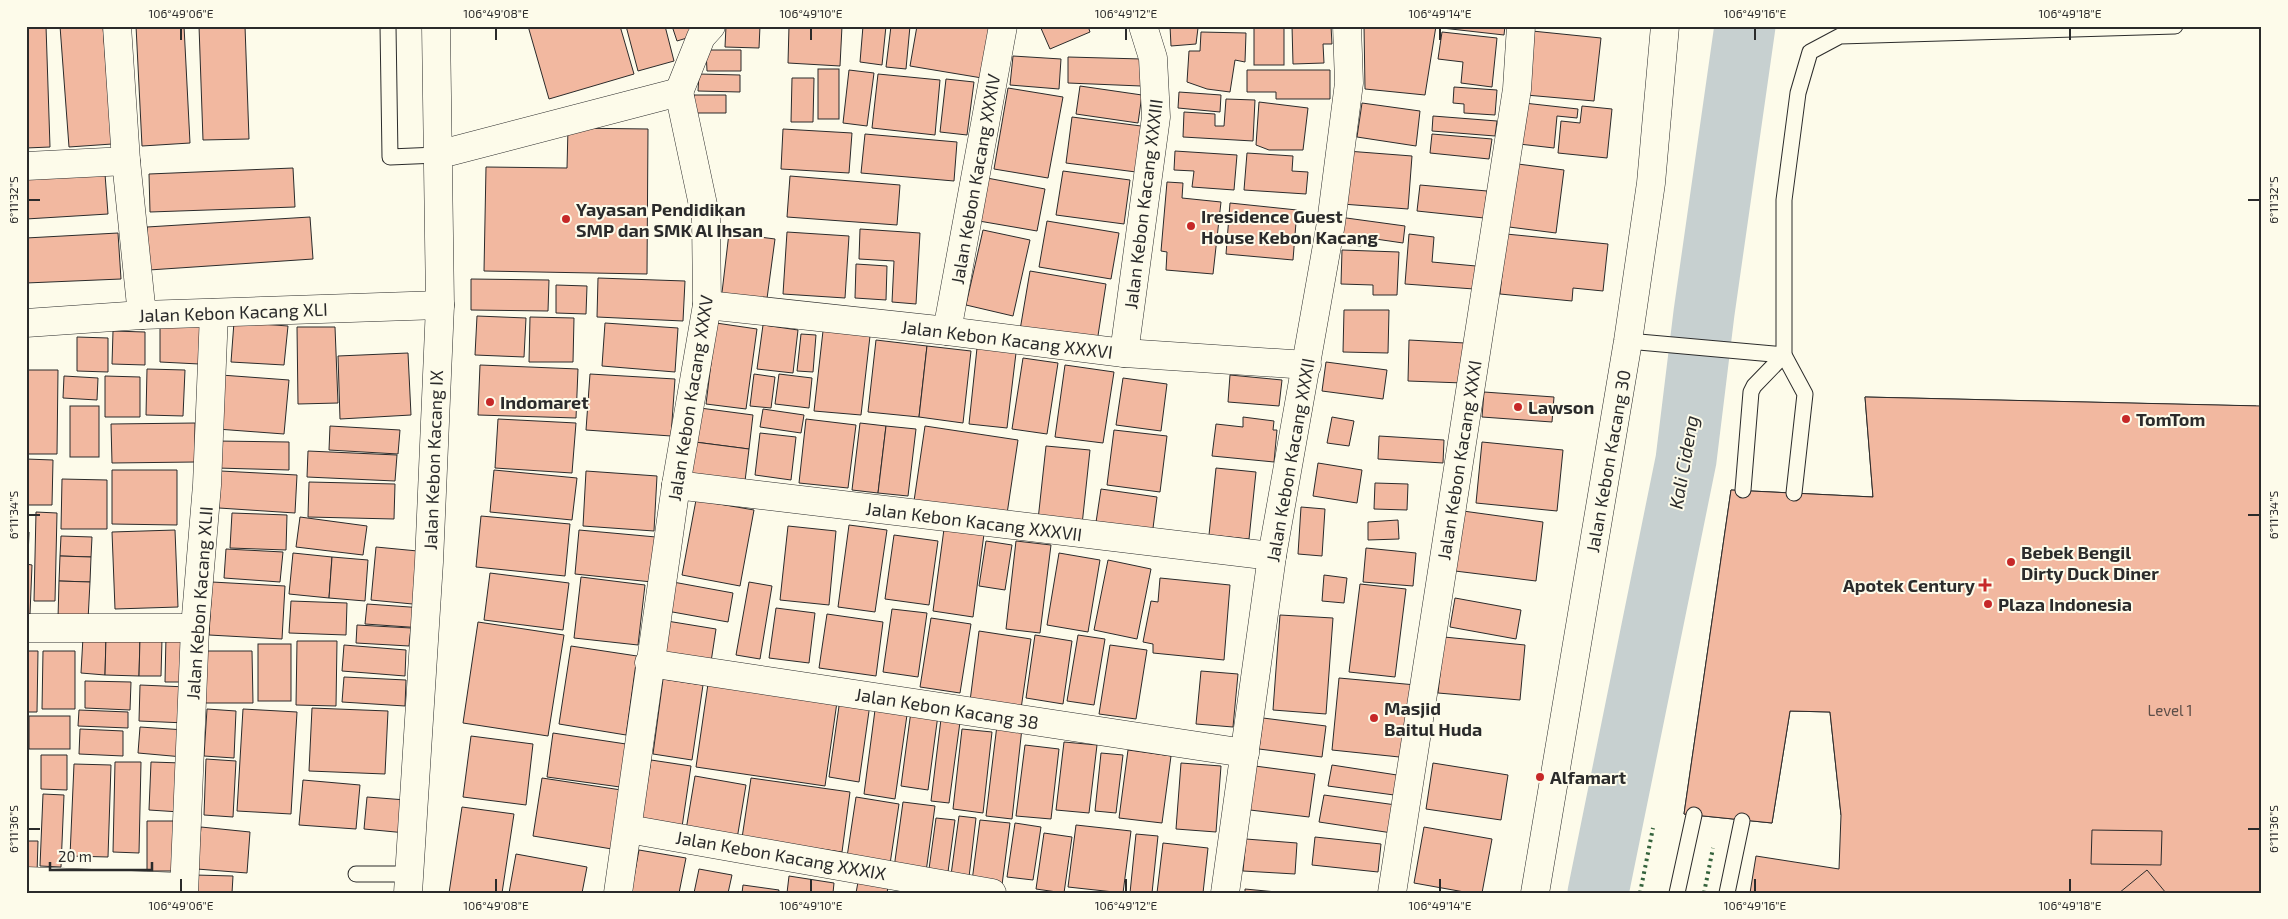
<svg xmlns="http://www.w3.org/2000/svg" width="2288" height="919" viewBox="0 0 2288 919" font-family="'Exo 2',sans-serif">
<style>
.lines{fill:none;stroke-linecap:round;stroke-linejoin:round}
.river{stroke:#c7d0d0;stroke-width:61}
.building{fill:#f2b8a0;stroke:#2b2b2b}
.lane-casing{stroke:#2b2b2b;stroke-width:17}
.street-casing{stroke:#2b2b2b;stroke-width:29}
.secondary-casing{stroke:#2b2b2b;stroke-width:29}
.lane{stroke:#fdfbea;stroke-width:15}
.street{stroke:#fdfbea;stroke-width:28}
.secondary{stroke:#fdfbea;stroke-width:28}
.hedge{stroke:#34623c;stroke-width:4;stroke-dasharray:2.5 4;stroke-linecap:butt}
.ticks{fill:none;stroke:#2b2b2b;stroke-width:2}
.poi-dot{fill:#c62828;stroke:#fdfbea;stroke-width:2}
.labels{text-anchor:middle;dominant-baseline:central;stroke-width:4;stroke-linejoin:round;paint-order:stroke}
.number-label{font-size:15px;fill:#5d4e48}
.street-label{font-size:18px;fill:#2b2b2b;stroke:#fdfbea}
.poi-label{font-size:18px;font-weight:bold;fill:#2b2b2b;stroke:#fdfbea;text-anchor:start}
.water-label{font-size:19px;font-style:italic;fill:#2b2b2b;stroke:#fdfbea}
.neatline{fill:none;stroke:#2b2b2b;stroke-width:2}
.ticks-label{font-size:12px;text-anchor:middle;fill:#2b2b2b}
</style>
<rect width="100%" height="100%" fill="#fdfbea"/>
<g class="lines">
<path class="river" d="M1598 893 1686 460 1704 313 1745 26"/>
</g>
<g class="building">
<path d="M26 26H46L50 147 26 148Z"/>
<path d="M60 26H103L112 144 69 147Z"/>
<path d="M136 26H184L190 143 142 146Z"/>
<path d="M199 26H245L249 139 203 140Z"/>
<path d="M528 26H620L634 74 549 99Z"/>
<path d="M626 26H665L674 61 638 71Z"/>
<path d="M672 26H697L700 34 677 41Z"/>
<path d="M726 26H760L759 48 725 47Z"/>
<path d="M789 26H842L840 66 788 63Z"/>
<path d="M863 26H886L882 65 860 62Z"/>
<path d="M891 26H910L906 69 886 67Z"/>
<path d="M917 26H990L982 78 910 66Z"/>
<path d="M1040 26H1088L1090 32 1050 49Z"/>
<path d="M1170 26H1242V28H1198L1196 44 1171 46Z"/>
<rect x="1254" y="26" width="30" height="39"/>
<path d="M1292 26H1331L1332 44H1323L1324 63 1293 64Z"/>
<path d="M1364 26H1436L1425 95 1365 89Z"/>
<path d="M1442 26H1505L1504 35 1442 28Z"/>
<path d="M1532 31 1601 38 1594 101 1526 95Z"/>
<path d="M1201 32 1246 33 1245 62 1235 60 1230 92 1207 89 1187 82 1189 51H1200Z"/>
<path d="M1442 32 1497 38 1492 87 1461 83 1463 62 1438 59Z"/>
<path d="M706 50H741V71H707Z"/>
<path d="M1013 56 1061 59 1059 89 1010 85Z"/>
<path d="M1068 57 1142 59 1141 86 1068 83Z"/>
<rect x="818" y="69" width="21" height="50"/>
<path d="M849 70 874 73 867 126 843 123Z"/>
<path d="M1247 70H1330V99H1276V92H1247Z"/>
<path d="M699 74 740 75V92L698 91Z"/>
<path d="M878 74 940 80 935 135 872 128Z"/>
<path d="M792 78H814L813 122H791Z"/>
<path d="M946 79 974 82 967 135 940 132Z"/>
<path d="M1080 86 1142 95 1138 123 1076 114Z"/>
<path d="M1454 87 1497 90 1495 115 1464 113V104L1453 103Z"/>
<path d="M1008 88 1063 97 1048 178 994 169Z"/>
<path d="M1179 92 1221 95 1220 112 1178 108Z"/>
<path d="M694 95H726V113H693Z"/>
<path d="M1226 99 1255 100 1253 141 1183 137 1184 112 1215 114V126H1224Z"/>
<path d="M1259 102 1308 108 1303 150H1269L1256 145Z"/>
<path d="M1362 103 1420 111 1416 146 1357 137Z"/>
<path d="M1524 103 1578 109 1577 118 1557 116 1554 148 1519 144Z"/>
<path d="M1582 106 1612 109 1607 158 1558 153 1561 121 1580 123Z"/>
<path d="M1433 116 1497 121 1495 136 1432 131Z"/>
<path d="M1072 117 1141 126 1136 172 1066 163Z"/>
<path d="M568 128 648 129 647 274 484 271 486 167 567 168Z"/>
<path d="M783 129 852 133 849 173 781 169Z"/>
<path d="M865 134 957 142 954 181 861 173Z"/>
<path d="M1432 134 1492 139 1489 159 1430 153Z"/>
<path d="M1175 151 1237 155 1234 190 1192 187 1194 171 1174 170Z"/>
<path d="M1347 151 1412 156 1408 209 1342 204Z"/>
<path d="M1247 153 1293 156 1292 171 1308 172 1306 194 1244 190Z"/>
<path d="M1518 164 1564 170 1556 233 1509 227Z"/>
<path d="M293 168 295 207 150 212 149 174Z"/>
<path d="M1063 171 1130 180 1124 224 1056 215Z"/>
<path d="M105 174 108 214 26 219V178Z"/>
<path d="M790 176 900 185 897 225 787 217Z"/>
<path d="M987 178 1045 189 1037 231 979 221Z"/>
<path d="M1167 182 1183 183 1182 198 1221 202 1213 274 1166 270 1167 252 1161 251Z"/>
<path d="M1420 185 1487 191 1484 218 1417 211Z"/>
<path d="M1230 203 1297 210 1293 260 1226 254Z"/>
<path d="M310 217 313 259 149 270 147 227Z"/>
<path d="M1339 217 1405 226 1403 243 1362 237 1361 246 1336 243Z"/>
<path d="M1047 221 1119 233 1111 279 1039 267Z"/>
<path d="M860 229 920 233 916 304 892 302 894 261 859 259Z"/>
<path d="M983 230 1030 240 1013 316 966 305Z"/>
<path d="M787 232 849 236 845 298 783 294Z"/>
<path d="M118 233 121 279 26 283V238Z"/>
<path d="M729 233 775 239 766 306 721 301Z"/>
<path d="M1409 234 1434 237 1432 262 1476 266 1474 289 1405 284Z"/>
<path d="M1506 234 1608 244 1603 291 1573 288 1572 301 1500 294Z"/>
<path d="M1342 250 1399 252 1397 295H1373V285L1341 284Z"/>
<path d="M856 264 887 266 886 300 855 298Z"/>
<path d="M1030 271 1106 284 1097 342 1020 330Z"/>
<path d="M598 278 685 281 683 321 597 317Z"/>
<path d="M471 279 549 280 548 311 471 310Z"/>
<path d="M556 285 587 286 586 314 556 313Z"/>
<path d="M1344 310H1389L1388 353 1343 352Z"/>
<path d="M477 316 526 318 524 357 475 355Z"/>
<path d="M530 317 574 318 573 362H529Z"/>
<path d="M234 322 288 326 284 365 231 362Z"/>
<path d="M605 323 678 328 675 372 602 366Z"/>
<path d="M716 323 757 329 746 409 706 404Z"/>
<path d="M763 325 798 330 793 373 757 369Z"/>
<path d="M160 326H200L199 364 160 362Z"/>
<path d="M297 327H335L338 403 298 404Z"/>
<path d="M113 331 145 332V365L112 364Z"/>
<path d="M823 331 870 336 861 415 814 411Z"/>
<path d="M801 334 816 335 813 372 797 371Z"/>
<path d="M77 337 108 338V372L77 371Z"/>
<path d="M876 340 927 346 919 417 868 412Z"/>
<path d="M1409 340 1465 343 1463 383 1408 381Z"/>
<path d="M927 346 971 351 963 423 919 417Z"/>
<path d="M977 348 1016 353 1007 428 969 424Z"/>
<path d="M408 353 411 415 340 419 338 356Z"/>
<path d="M1023 358 1058 363 1047 434 1012 429Z"/>
<path d="M1326 362 1387 370 1383 399 1322 391Z"/>
<path d="M480 365 578 369 576 418 478 415Z"/>
<path d="M1065 365 1114 372 1103 443 1055 437Z"/>
<path d="M147 369 185 370 183 416 146 415Z"/>
<path d="M26 370H58L57 454H26Z"/>
<path d="M590 374 675 379 671 436 586 430Z"/>
<path d="M754 374 775 377 771 408 750 406Z"/>
<path d="M779 374 812 378 809 408 775 404Z"/>
<path d="M221 375 289 380 284 434 217 429Z"/>
<path d="M1230 375 1282 380 1279 406 1228 402Z"/>
<path d="M64 376 98 378 97 400 63 398Z"/>
<path d="M105 376 140 377V417H105Z"/>
<path d="M1123 378 1167 384 1161 431 1116 425Z"/>
<path d="M1484 392 1554 397 1552 422 1482 417Z"/>
<path d="M1865 397 2256 406 2257 818 1841 815 1830 712 1790 711 1772 823 1684 814 1731 490 1873 497Z"/>
<path d="M1865 397 2262 406V893H1750L1756 856 1839 869 1841 815 1830 712 1790 711 1772 823 1684 814 1731 490 1873 497Z"/>
<rect x="70" y="406" width="29" height="51"/>
<path d="M700 408 753 415 749 449 695 442Z"/>
<path d="M763 409 804 415 801 433 760 427Z"/>
<path d="M1243 417 1274 421 1273 430H1277L1274 462 1212 456 1216 424 1243 427Z"/>
<path d="M1332 417 1354 421 1349 446 1327 443Z"/>
<path d="M498 419 576 423 572 473 495 468Z"/>
<path d="M806 419 856 425 848 488 799 483Z"/>
<path d="M195 423V462L112 463 111 424Z"/>
<path d="M860 423 886 426 878 493 852 490Z"/>
<path d="M330 426 400 430 398 454 329 450Z"/>
<path d="M886 426 916 429 908 496 878 493Z"/>
<path d="M925 426 1018 440 1007 514 914 501Z"/>
<path d="M1114 430 1167 436 1160 492 1107 485Z"/>
<path d="M760 433 796 437 791 480 755 475Z"/>
<path d="M1379 436 1444 440 1443 463 1378 459Z"/>
<path d="M217 441 289 442V470L217 468Z"/>
<path d="M695 442 749 449 745 481 691 474Z"/>
<path d="M1482 442 1563 450 1557 511 1476 503Z"/>
<path d="M1046 446 1090 450 1082 525 1038 520Z"/>
<path d="M308 451 397 455 395 481 307 477Z"/>
<path d="M26 459 53 460 52 505H26Z"/>
<path d="M1318 463 1362 470 1357 503 1313 496Z"/>
<path d="M1216 468 1256 472 1249 539 1209 535Z"/>
<path d="M112 470H177V525L112 524Z"/>
<path d="M494 470 577 478 572 520 490 512Z"/>
<path d="M221 471 297 475 295 513 219 508Z"/>
<path d="M586 471 657 476 654 531 583 526Z"/>
<path d="M62 479 107 480V529H61Z"/>
<path d="M309 482 395 484 394 519 308 517Z"/>
<path d="M1375 483 1408 484 1407 510 1374 509Z"/>
<path d="M1101 489 1157 497 1152 536 1095 529Z"/>
<path d="M696 500 754 510 740 586 682 575Z"/>
<path d="M1301 507 1325 509 1322 556 1298 554Z"/>
<path d="M1463 511 1543 522 1536 581 1455 571Z"/>
<path d="M36 512 57 513 55 601H34Z"/>
<path d="M232 513 287 515 286 550 230 548Z"/>
<path d="M481 516 570 524 565 576 476 567Z"/>
<path d="M300 517 367 526 363 555 296 547Z"/>
<path d="M1398 520 1399 539 1368 540V522Z"/>
<path d="M849 525 887 530 875 612 838 607Z"/>
<path d="M788 526 836 531 829 605 780 600Z"/>
<path d="M944 529 984 534 973 617 933 611Z"/>
<path d="M175 530 178 607 115 609 112 532Z"/>
<path d="M579 530 656 537 652 582 575 574Z"/>
<path d="M26 532H29L28 557H26Z"/>
<path d="M894 535 938 541 929 605 885 599Z"/>
<path d="M61 536 92 537 91 557 60 556Z"/>
<path d="M986 541 1012 545 1005 590 979 586Z"/>
<path d="M1016 541 1051 545 1040 633 1006 629Z"/>
<path d="M376 547 428 552 423 605 371 600Z"/>
<path d="M1366 548 1416 553 1413 586 1363 582Z"/>
<path d="M226 549 283 552 280 582 224 578Z"/>
<path d="M293 553 332 557 329 598 289 594Z"/>
<path d="M1059 553 1100 560 1088 632 1047 625Z"/>
<path d="M60 556 91 557 90 582 59 581Z"/>
<path d="M332 557 368 560 365 601 329 598Z"/>
<path d="M1108 560 1151 569 1137 639 1094 630Z"/>
<path d="M26 564 32 565 30 614H26Z"/>
<path d="M490 573 569 583 563 630 484 620Z"/>
<path d="M1324 575 1347 578 1344 603 1322 601Z"/>
<path d="M581 577 645 585 638 645 574 638Z"/>
<path d="M1160 578 1230 585 1224 660 1153 653V644L1143 642 1151 601 1158 602Z"/>
<path d="M59 581 90 582 88 620 58 618Z"/>
<path d="M212 582 285 586 282 639 209 635Z"/>
<path d="M673 582 733 593 728 622 667 611Z"/>
<path d="M749 582 772 586 760 659 736 655Z"/>
<path d="M1360 584 1406 589 1395 677 1349 672Z"/>
<path d="M1455 598 1521 610 1516 639 1450 627Z"/>
<path d="M291 601 347 603 346 635 289 633Z"/>
<path d="M367 604 424 608 423 628 365 624Z"/>
<path d="M776 608 815 613 809 663 769 658Z"/>
<path d="M892 609 927 613 918 677 883 672Z"/>
<path d="M827 614 883 622 876 676 819 668Z"/>
<path d="M1280 615 1333 618 1326 714 1273 710Z"/>
<path d="M931 618 971 624 960 693 920 687Z"/>
<path d="M667 621 716 629 711 662 662 654Z"/>
<path d="M478 622 564 635 548 736 463 723Z"/>
<path d="M357 625 411 628 409 646 356 643Z"/>
<path d="M979 631 1031 639 1021 709 970 701Z"/>
<path d="M1035 635 1072 641 1063 704 1026 698Z"/>
<path d="M1078 635 1105 639 1094 705 1067 701Z"/>
<path d="M166 636 190 637 189 682H165Z"/>
<path d="M83 637H106L105 675 81 673Z"/>
<path d="M106 637 140 638 139 676 105 675Z"/>
<path d="M1444 637 1525 645 1520 700 1438 693Z"/>
<path d="M140 638 162 639 161 676H139Z"/>
<path d="M297 641H337L336 706 296 705Z"/>
<rect x="258" y="644" width="33" height="57"/>
<path d="M344 645 406 650 405 676 342 671Z"/>
<path d="M1110 645 1147 650 1136 719 1099 714Z"/>
<path d="M571 646 637 656 626 735 559 724Z"/>
<path d="M26 651H38L37 712H26Z"/>
<path d="M43 651H75V709H42Z"/>
<path d="M203 651H252L253 703H204Z"/>
<path d="M1201 671 1238 674 1233 727 1196 724Z"/>
<path d="M344 677 406 680 405 706 342 702Z"/>
<path d="M1339 678 1416 685 1409 758 1332 750Z"/>
<path d="M663 679 703 685 692 760 653 754Z"/>
<path d="M85 681 131 682 130 710 85 708Z"/>
<path d="M708 684 837 702 825 786 696 767Z"/>
<path d="M140 685 187 687 186 723 139 721Z"/>
<path d="M840 699 870 704 859 782 829 777Z"/>
<path d="M312 708 388 711 385 774 309 771Z"/>
<path d="M207 709 236 711 234 758 204 756Z"/>
<path d="M243 709 297 712 291 814 237 811Z"/>
<path d="M79 710 128 712V728L78 726Z"/>
<path d="M875 710 907 715 895 799 864 794Z"/>
<path d="M911 711 938 715 928 790 901 786Z"/>
<rect x="29" y="716" width="41" height="33"/>
<path d="M1263 718 1326 726 1322 757 1259 749Z"/>
<path d="M941 719 960 722 949 803 931 801Z"/>
<path d="M997 725 1022 728 1012 819 986 816Z"/>
<path d="M140 727 185 730 183 757 138 753Z"/>
<path d="M80 729 123 731V756L79 754Z"/>
<path d="M962 729 992 732 983 813 953 809Z"/>
<path d="M553 733 626 744 620 787 547 777Z"/>
<path d="M471 736 533 744 526 805 463 797Z"/>
<path d="M1064 742 1097 745 1089 813 1056 810Z"/>
<path d="M1025 745 1059 749 1051 819 1016 816Z"/>
<path d="M1128 750 1171 756 1162 823 1119 818Z"/>
<path d="M1101 753 1123 755 1116 813 1095 811Z"/>
<path d="M41 755H67V790L41 789Z"/>
<path d="M206 759 236 761 233 817 204 815Z"/>
<path d="M651 760 691 766 682 827 641 821Z"/>
<path d="M115 762H141L139 853 113 852Z"/>
<path d="M151 762 182 763 180 812 149 810Z"/>
<path d="M1181 763 1221 766 1216 832 1176 829Z"/>
<path d="M1433 763 1508 775 1501 820 1426 809Z"/>
<path d="M74 764 111 765 108 857 70 856Z"/>
<path d="M1332 765 1397 775 1394 795 1328 786Z"/>
<path d="M1255 766 1315 774 1309 817 1250 810Z"/>
<path d="M695 776 746 785 737 839 686 830Z"/>
<path d="M542 778 628 791 618 850 533 836Z"/>
<path d="M751 778 850 792 842 852 742 838Z"/>
<path d="M303 780 360 785 356 829 299 825Z"/>
<path d="M43 794 64 795 61 867 40 866Z"/>
<path d="M1324 795 1396 805 1392 833 1319 822Z"/>
<path d="M367 797 406 800V833L364 829Z"/>
<path d="M856 797 899 804 890 864 847 857Z"/>
<path d="M903 802 935 806 926 872 894 868Z"/>
<path d="M462 807 514 814 502 893H449Z"/>
<path d="M959 816 976 818 969 877 951 875Z"/>
<path d="M936 818 955 820 948 872 929 869Z"/>
<path d="M980 820 1010 823 1002 885 972 881Z"/>
<path d="M147 821H181L180 871H147Z"/>
<path d="M1015 823 1041 827 1033 880 1007 877Z"/>
<path d="M1076 825 1131 831 1123 893 1068 887Z"/>
<path d="M201 827 250 832 247 873 197 869Z"/>
<path d="M1424 827 1492 839 1482 893H1470L1414 883Z"/>
<path d="M2092 830 2162 831 2161 865 2091 864Z"/>
<path d="M1044 833 1072 837 1064 893 1036 889Z"/>
<path d="M1136 834 1158 836 1152 893H1130Z"/>
<path d="M1315 837 1381 844 1378 872 1312 865Z"/>
<path d="M1246 839 1297 843 1295 874 1243 871Z"/>
<path d="M26 841H38L37 874H26Z"/>
<path d="M1163 843 1208 848 1203 893H1157Z"/>
<path d="M639 850 686 858 679 893H631Z"/>
<path d="M516 854 587 867 582 893H509Z"/>
<path d="M699 869 732 875 728 893H694Z"/>
<path d="M2147 870 2166 893H2119Z"/>
<path d="M195 875 233 876 232 893H194Z"/>
<path d="M789 876 834 883 833 893H787Z"/>
<path d="M858 882 888 887 887 893H856Z"/>
<path d="M743 885 779 890 778 893H742Z"/>
<path d="M1245 889 1287 893H1245Z"/>
</g>
<g class="lines">
<defs>
<g id="lane">
<path d="M388 26 390 157 437 155"/>
<path d="M1628 341 1784 355"/>
<path d="M1743 490 1751 392 1754 386 1784 355"/>
<path d="M1794 493 1805 394 1784 355V200L1798 93 1810 52 1840 36 2175 26"/>
<path d="M356 874H409"/>
<path d="M1677 893 1694 815"/>
<path d="M1727 893 1742 821"/>
</g>
<g id="street">
<path d="M117 26 126 161 142 315"/>
<path d="M679 92 701 37 711 26"/>
<path d="M437 155 679 92"/>
<path d="M26 166 126 161"/>
<path d="M707 305 947 331 1124 353 1307 365"/>
<path d="M26 323 142 315 440 305"/>
<path d="M947 331 1003 26"/>
<path d="M1124 353 1156 117 1153 58 1143 26"/>
<path d="M676 485 1272 556"/>
<path d="M26 628H195"/>
<path d="M649 663 1245 753"/>
<path d="M628 829 992 893"/>
<path d="M26 881 183 887"/>
<path d="M184 893 195 628 207 485 214 313"/>
<path d="M618 893 676 485 707 305 706 219 679 92"/>
<path d="M1225 893 1272 556 1331 223 1349 83 1347 26"/>
<path d="M1392 893 1517 89 1521 26"/>
<path d="M1535 893 1628 341 1651 183 1665 26"/>
</g>
<path id="secondary" d="M408 893 429 562 440 305 436 26"/>
</defs>
<use href="#lane" class="lane-casing"/>
<use href="#street" class="street-casing"/>
<use href="#secondary" class="secondary-casing"/>
<use href="#lane" class="lane"/>
<use href="#street" class="street"/>
<use href="#secondary" class="secondary"/>
<g class="hedge">
<path d="M1640 893 1653 828"/>
<path d="M1704 893 1713 848"/>
</g>
</g>
<path class="ticks" d="M181 28V40M496 28V40M811 28V40M1126 28V40M1440 28V40M1755 28V40M2070 28V40M28 200H40M2248 200H2260M28 515H40M2248 515H2260M28 829H40M2248 829H2260M181 879V892M496 879V892M811 879V892M1126 879V892M1440 879V892M1755 879V892M2070 879V892"/>
<g class="poi-dot">
<circle cx="566" cy="219" r="5"/>
<circle cx="1191" cy="226" r="5"/>
<circle cx="490" cy="402" r="5"/>
<circle cx="1518" cy="407" r="5"/>
<circle cx="2126" cy="419" r="5"/>
<circle cx="2011" cy="562" r="5"/>
<path d="M1982.5 577.5h5v5h5v5h-5v5h-5v-5h-5v-5h5z"/>
<circle cx="1988" cy="604" r="5"/>
<circle cx="1374" cy="718" r="5"/>
<circle cx="1540" cy="777" r="5"/>
</g>
<g class="labels">
<g class="number-label">
<text x="2170" y="710">Level 1</text>
</g>
<g class="street-label">
<text transform="translate(975 179) rotate(-80)">Jalan Kebon Kacang XXXIV</text>
<text transform="translate(1143 204) rotate(-83)">Jalan Kebon Kacang XXXIII</text>
<text transform="translate(233 312) rotate(-2)">Jalan Kebon Kacang XLI</text>
<text transform="translate(1007 339) rotate(7)">Jalan Kebon Kacang XXXVI</text>
<text transform="translate(690 398) rotate(-81)">Jalan Kebon Kacang XXXV</text>
<text transform="translate(433 460) rotate(-88)">Jalan Kebon Kacang IX</text>
<text transform="translate(1290 460) rotate(-80)">Jalan Kebon Kacang XXXII</text>
<text transform="translate(1459 460) rotate(-81)">Jalan Kebon Kacang XXXI</text>
<text transform="translate(1608 461) rotate(-80)">Jalan Kebon Kacang 30</text>
<text transform="translate(974 521) rotate(7)">Jalan Kebon Kacang XXXVII</text>
<text transform="translate(199 603) rotate(-86)">Jalan Kebon Kacang XLII</text>
<text transform="translate(947 708) rotate(9)">Jalan Kebon Kacang 38</text>
<text transform="translate(781 855) rotate(10)">Jalan Kebon Kacang XXXIX</text>
</g>
<g class="poi-label">
<text x="576" y="209">Yayasan Pendidikan<tspan x="576" dy="21">SMP dan SMK Al Ihsan</tspan></text>
<text x="1201" y="216">Iresidence Guest<tspan x="1201" dy="21">House Kebon Kacang</tspan></text>
<text x="500" y="402">Indomaret</text>
<text x="1528" y="407">Lawson</text>
<text x="2136" y="419">TomTom</text>
<text x="2021" y="552">Bebek Bengil<tspan x="2021" dy="21">Dirty Duck Diner</tspan></text>
<text x="1975" y="585" text-anchor="end">Apotek Century</text>
<text x="1998" y="604">Plaza Indonesia</text>
<text x="1384" y="708">Masjid<tspan x="1384" dy="21">Baitul Huda</tspan></text>
<text x="1550" y="777">Alfamart</text>
</g>
<g class="water-label">
<text transform="translate(1683 462) rotate(-80)">Kali Cideng</text>
</g>
</g>
<rect width="2288" height="919" fill="none" stroke="#fdfbea" stroke-width="55"/>
<path d="M50 862v8h102v-8" fill="none" stroke="#2b2b2b" stroke-width="2.5"/>
<text x="58" y="862" font-size="15" fill="#2b2b2b" stroke="#fdfbea" stroke-width="4" paint-order="stroke">20 m</text>
<rect x="28" y="28" width="2232" height="864" class="neatline"/>
<g class="ticks-label">
<text x="181" y="18">106°49'06"E</text>
<text x="496" y="18">106°49'08"E</text>
<text x="811" y="18">106°49'10"E</text>
<text x="1126" y="18">106°49'12"E</text>
<text x="1440" y="18">106°49'14"E</text>
<text x="1755" y="18">106°49'16"E</text>
<text x="2070" y="18">106°49'18"E</text>
<text transform="translate(14 200) rotate(-90)" y="4">6°11'32"S</text>
<text transform="translate(2274 200) rotate(-90)" y="4">6°11'32"S</text>
<text transform="translate(14 515) rotate(-90)" y="4">6°11'34"S</text>
<text transform="translate(2274 515) rotate(-90)" y="4">6°11'34"S</text>
<text transform="translate(14 829) rotate(-90)" y="4">6°11'36"S</text>
<text transform="translate(2274 829) rotate(-90)" y="4">6°11'36"S</text>
<text x="181" y="910">106°49'06"E</text>
<text x="496" y="910">106°49'08"E</text>
<text x="811" y="910">106°49'10"E</text>
<text x="1126" y="910">106°49'12"E</text>
<text x="1440" y="910">106°49'14"E</text>
<text x="1755" y="910">106°49'16"E</text>
<text x="2070" y="910">106°49'18"E</text>
</g>
</svg>
